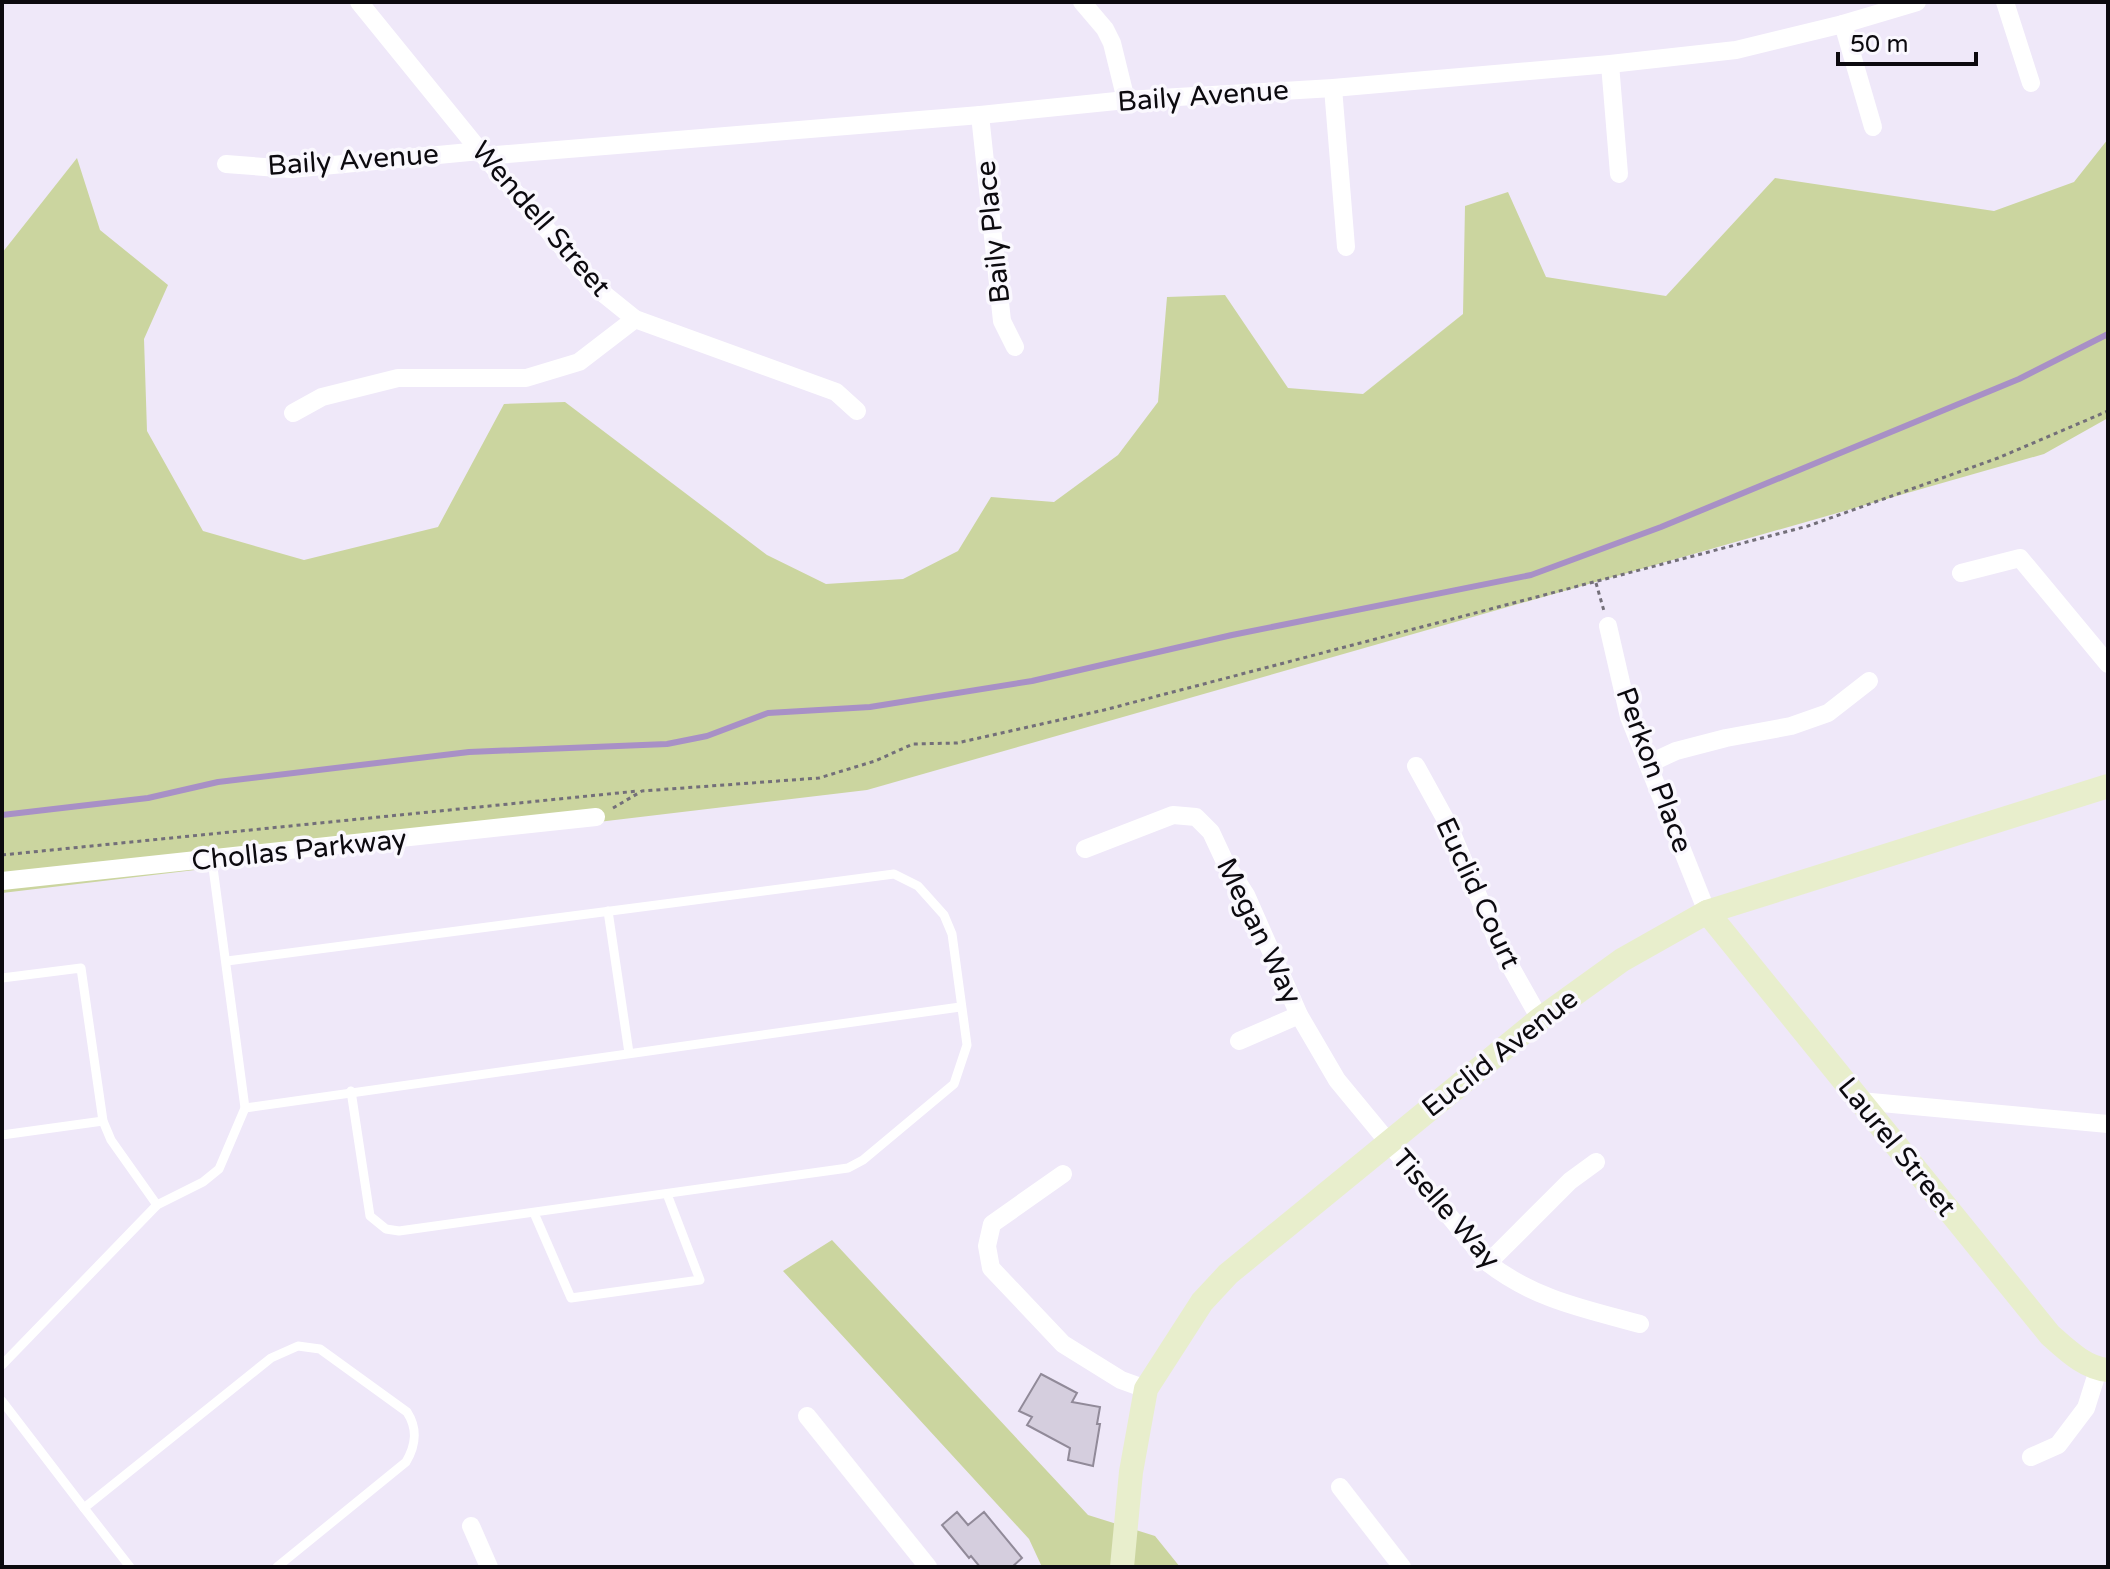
<svg xmlns="http://www.w3.org/2000/svg" width="2110" height="1569" viewBox="0 0 2110 1569" font-family="'Varela Round',sans-serif">
<style>
.green{fill:#cbd59f}
.lines{fill:none;stroke-linecap:round;stroke-linejoin:round}
.stream{stroke:#a890c6;stroke-width:6}
.building{fill:#d5cede;stroke:#918a99;stroke-width:2}
.path{stroke:#736f79;stroke-width:3;stroke-dasharray:4 4;stroke-linecap:butt}
.lane{stroke:#fff;stroke-width:9}
.street{stroke:#fff;stroke-width:18}
.secondary{stroke:#e8eecc;stroke-width:24}
.labels{text-anchor:middle;dominant-baseline:central;stroke-width:7;stroke-linejoin:round;paint-order:stroke}
.street-label{font-size:28px;fill:#0c0a0f;stroke:#faf8fe}
</style>
<rect width="100%" height="100%" fill="#efe8f9"/>
<g class="green">
<path d="M2108 139V418L2044 454 867 790 2 893V253L77 158 100 230 168 285 144 339 147 431 203 531 304 560 438 527 504 404 565 402 767 555 826 584 903 579 958 551 991 497 1054 502 1118 455 1158 402 1167 297 1225 295 1288 388 1363 394 1463 314 1465 206 1508 192 1546 277 1666 296 1775 178 1994 211 2074 182Z"/>
<path d="M832 1240 1088 1515 1155 1536 1180 1567H1042L1029 1539 783 1271Z"/>
</g>
<g class="lines">
<path class="stream" d="M2 815 148 798 218 782 469 752 667 744 707 736 768 713 870 707 1032 681 1232 635 1531 575 1661 527 2019 379 2108 334"/>
</g>
<g class="building">
<path d="M1041 1374 1077 1393 1072 1402 1100 1407 1097 1424H1100L1093 1466 1068 1460 1070 1448 1027 1425 1032 1417 1019 1411Z"/>
<path d="M957 1512 968 1525 984 1512 1022 1558 1012 1567H980L971 1556 969 1558 942 1525Z"/>
</g>
<g class="lines">
<g class="path">
<path d="M1596 583 1604 611"/>
<path d="M613 808 642 791 819 778 875 761 913 744 957 743 1104 710 1808 526 1998 458 2108 411"/>
<path d="M2 855 638 791"/>
</g>
<g class="lane">
<path d="M608 911 629 1053"/>
<path d="M227 961 894 874 918 886 944 915 952 934 967 1045 954 1084 863 1160 848 1168 399 1231 386 1229 370 1216 351 1091"/>
<path d="M2 978 81 968 103 1121 111 1140 157 1205"/>
<path d="M245 1108 960 1007"/>
<path d="M2 1135 103 1121"/>
<path d="M534 1213 571 1298 700 1280 667 1194"/>
<path d="M2 1365 157 1205 203 1182 219 1169 245 1108 212 860"/>
<path d="M2 1401 84 1508"/>
<path d="M130 1567 84 1508 271 1358 298 1346 320 1349 407 1412C418 1429 416 1445 406 1462L277 1567"/>
</g>
<g class="street">
<path d="M359 2 484 156 599 290 635 319 836 392 857 411"/>
<path d="M1082 2 1105 29 1112 43 1126 100"/>
<path d="M2005 2 2031 83"/>
<path d="M1843 24 1873 127"/>
<path d="M1610 64 1619 174"/>
<path d="M1333 88 1346 247"/>
<path d="M980 115 1002 321 1015 347"/>
<path d="M484 156 980 115 1126 100 1333 88 1610 64 1736 50 1843 24 1917 2"/>
<path d="M226 164 291 169 480 151"/>
<path d="M293 413 322 397 398 378H526L579 362 635 319"/>
<path d="M1961 573 2020 558 2108 664"/>
<path d="M1608 626 1629 717 1707 912"/>
<path d="M1648 764 1676 751 1726 738 1791 726 1828 713 1869 681"/>
<path d="M1416 766 1448 824 1500 948 1540 1019"/>
<path d="M1085 849 1173 815 1196 817 1211 832 1225 862 1246 895 1299 1015 1337 1080 1488 1263C1534 1299 1585 1309 1640 1324"/>
<path d="M2 881 596 817"/>
<path d="M1239 1041 1299 1015"/>
<path d="M1860 1101 2108 1124"/>
<path d="M1063 1174 992 1224 987 1246 991 1268 1063 1344 1121 1380 1146 1389"/>
<path d="M1488 1263 1570 1181 1596 1162"/>
<path d="M807 1416 928 1567"/>
<path d="M2031 1457 2058 1445 2086 1408 2098 1370"/>
<path d="M1340 1487 1402 1567"/>
<path d="M471 1526 489 1567"/>
</g>
<g class="secondary">
<path d="M1707 912 2050 1335C2067 1350 2085 1368 2108 1370"/>
<path d="M1122 1567 1131 1472 1146 1389 1202 1302 1228 1274 1540 1019 1622 960 1707 912 2108 786"/>
</g>
</g>
<g class="labels">
<g class="street-label">
<text transform="translate(1203 96) rotate(-4)">Baily Avenue</text>
<text transform="translate(353 160) rotate(-4)">Baily Avenue</text>
<text transform="translate(541 219) rotate(49)">Wendell Street</text>
<text transform="translate(993 232) rotate(-96)">Baily Place</text>
<text transform="translate(1654 770) rotate(70)">Perkon Place</text>
<text transform="translate(299 850) rotate(-6)">Chollas Parkway</text>
<text transform="translate(1478 893) rotate(65)">Euclid Court</text>
<text transform="translate(1259 931) rotate(64)">Megan Way</text>
<text transform="translate(1500 1053) rotate(-38)">Euclid Avenue</text>
<text transform="translate(1897 1147) rotate(51)">Laurel Street</text>
<text transform="translate(1446 1209) rotate(49)">Tiselle Way</text>
</g>
</g>
<rect width="2110" height="1569" fill="none" stroke="#0c0a0f" stroke-width="8"/>
<path d="M1838 52v12h138v-12" fill="none" stroke="#0c0a0f" stroke-width="4"/>
<text x="1850" y="52" font-size="24" fill="#0c0a0f" stroke="#faf8fe" stroke-width="6" paint-order="stroke">50 m</text>
</svg>
